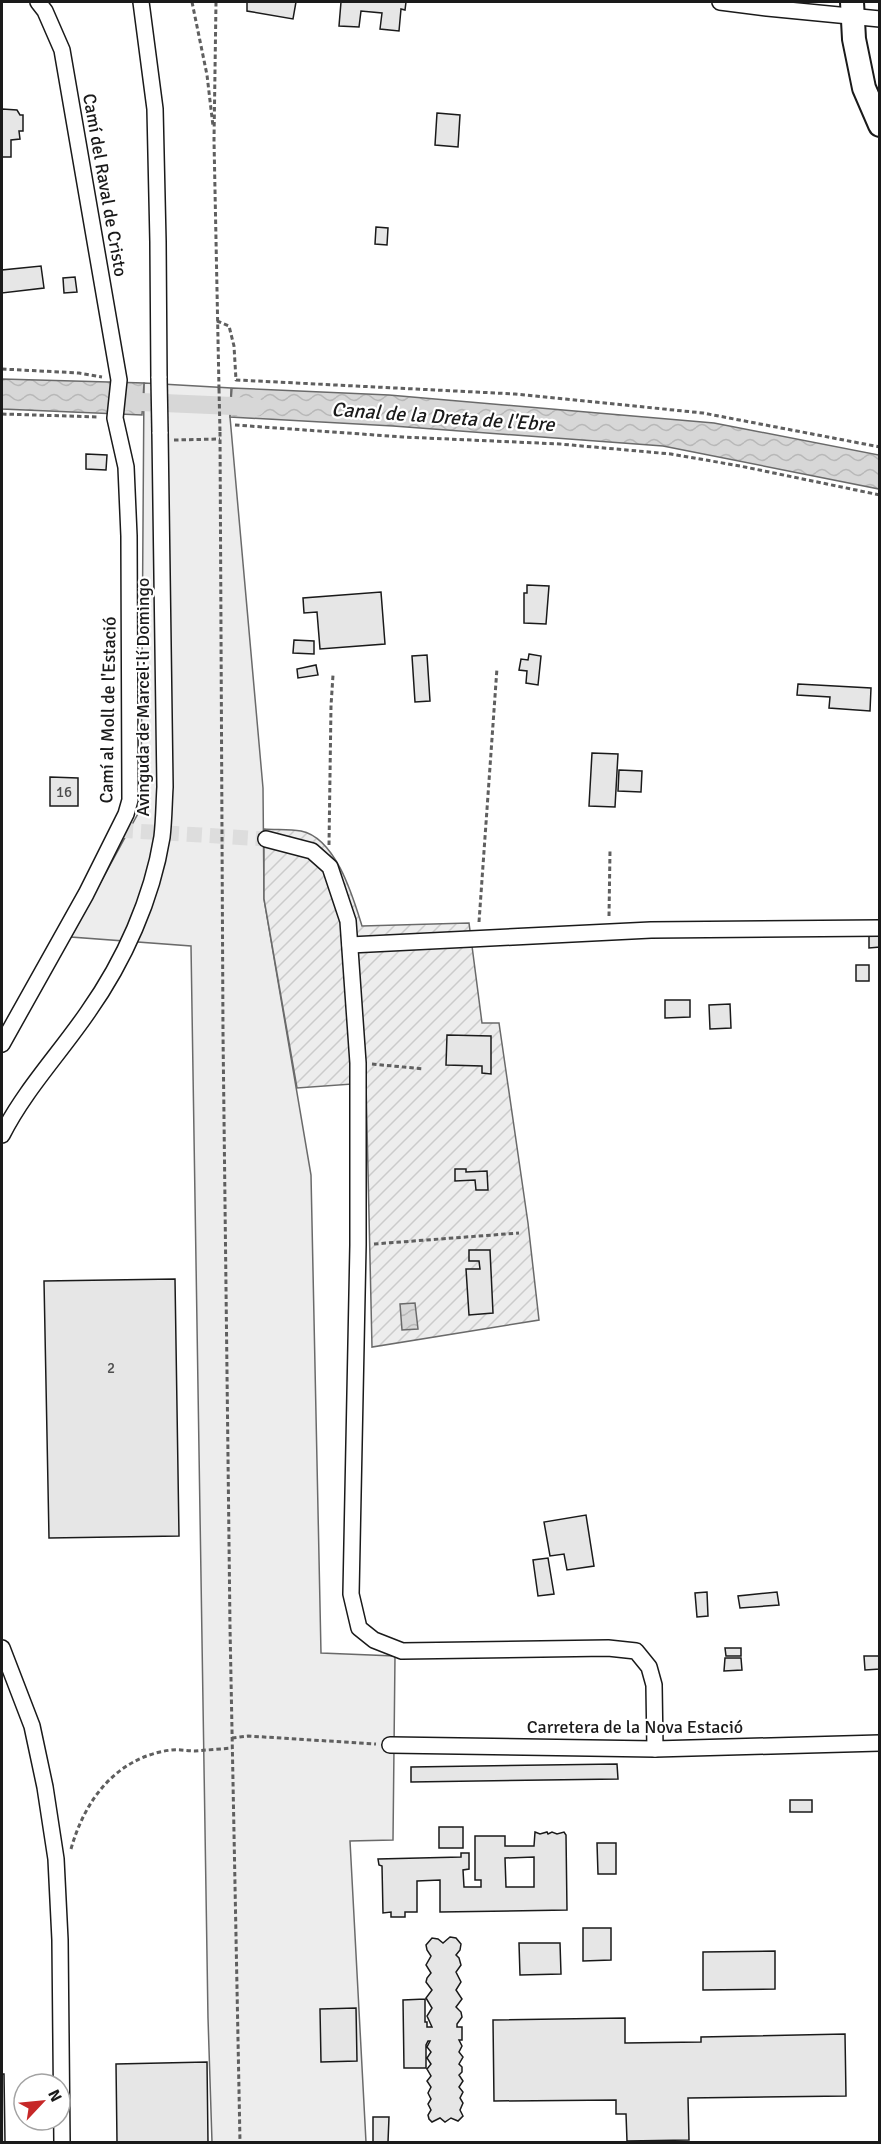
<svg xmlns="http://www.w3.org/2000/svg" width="881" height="2144" viewBox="0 0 881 2144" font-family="Signika,sans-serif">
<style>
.built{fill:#ededed;stroke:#6a6a6a;stroke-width:1.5}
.garden{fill:url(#garden-furrows);stroke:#6a6a6a;stroke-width:1.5}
.water{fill:url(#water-waves);stroke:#6a6a6a;stroke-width:1.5}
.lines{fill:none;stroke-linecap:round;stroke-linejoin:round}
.canal{stroke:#d7d7d7;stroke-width:18}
.building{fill:#e6e6e6;stroke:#1a1a1a;stroke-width:1.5;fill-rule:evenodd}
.street-tunnel{stroke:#ddd;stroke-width:15;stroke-dasharray:15 8;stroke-linecap:butt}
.street-casing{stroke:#1a1a1a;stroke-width:18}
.secondary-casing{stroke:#1a1a1a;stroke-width:26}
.path{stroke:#5f5f5f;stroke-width:3;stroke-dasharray:4.5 3;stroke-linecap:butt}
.street{stroke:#fff;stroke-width:15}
.secondary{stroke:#fff;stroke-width:22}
.street-bridge-casing{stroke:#1a1a1a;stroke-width:18;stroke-linecap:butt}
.path-bridge{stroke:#5f5f5f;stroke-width:3;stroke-dasharray:4.5 3;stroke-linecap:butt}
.street-bridge{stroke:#fff;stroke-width:15}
.labels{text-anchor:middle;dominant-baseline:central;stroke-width:4.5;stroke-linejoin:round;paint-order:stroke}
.number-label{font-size:15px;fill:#4d4d4d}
.street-label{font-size:18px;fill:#1a1a1a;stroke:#fff}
.water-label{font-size:20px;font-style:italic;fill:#1a1a1a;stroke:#fff}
</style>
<defs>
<pattern id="garden-furrows" width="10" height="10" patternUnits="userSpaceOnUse" patternTransform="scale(1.5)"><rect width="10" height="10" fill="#ededed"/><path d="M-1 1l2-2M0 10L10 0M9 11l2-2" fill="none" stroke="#cbcbcb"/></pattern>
<pattern id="water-waves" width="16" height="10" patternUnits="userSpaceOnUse" patternTransform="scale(1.5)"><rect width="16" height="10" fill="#d7d7d7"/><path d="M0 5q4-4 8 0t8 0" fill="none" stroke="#b8b8b8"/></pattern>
</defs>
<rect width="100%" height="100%" fill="#fff"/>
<path class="built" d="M144 383 231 388 230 417 263 788 264 899 311 1175 321 1653 395 1656 393 1840 350 1841 366 2142H212L208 2018 191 946 71 937 141 808Z"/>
<path class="garden" d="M264 829C276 830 289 829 301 831 336 838 353 897 362 926L469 923 482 1023H499L528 1223 539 1320 372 1347 366 1083 297 1088 264 899Z"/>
<g class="water">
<path d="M2 379 144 383 142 415 2 409Z"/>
<path d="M232 388 389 395 714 423 879 455V489L663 446 393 426 230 417Z"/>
<path d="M415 1303 418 1329 402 1330 400 1304Z"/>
</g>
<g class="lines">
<path class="canal" d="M118 401 256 407"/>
</g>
<g class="building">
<path d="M247 2H296L293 19 247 11Z"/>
<path d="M341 2H406L405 10 401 9 399 31 380 29 382 13 361 11 359 27 339 26Z"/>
<path d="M2 109 17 110 20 115H23V131H19L20 139 11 140V157H2Z"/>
<path d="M437 113 460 115 458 147 435 145Z"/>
<path d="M376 227 388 228 387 245 375 244Z"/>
<path d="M41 266 44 288 2 293V270Z"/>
<path d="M75 277 77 292 64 293 63 278Z"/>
<path d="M86 454 107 455 106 470 86 469Z"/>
<path d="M527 585 549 586 546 624 524 623V593H527Z"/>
<path d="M381 592 385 644 320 649 317 612 304 613 303 598Z"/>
<path d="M294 640 314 641V654L293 653Z"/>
<path d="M529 654 541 656 538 685 526 683 527 671 519 670 521 659 528 660Z"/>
<path d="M427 655 430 701 415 702 412 656Z"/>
<path d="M316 665 318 675 298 678 297 669Z"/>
<path d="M798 684 871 688 870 711 829 708 830 697 797 695Z"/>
<path d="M592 753 618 754 615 807 589 806Z"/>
<path d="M619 770 642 771 641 792 618 791Z"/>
<path d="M50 777 78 778V806H50Z"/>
<path d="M869 934H880V947L869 948Z"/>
<rect x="856" y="965" width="13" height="16"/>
<path d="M665 1000H690V1017L665 1018Z"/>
<path d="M730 1004 731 1028 710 1029 709 1005Z"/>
<path d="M447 1035 491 1036V1074L482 1073V1066L446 1065Z"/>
<path d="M455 1169H466V1172L487 1171 488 1190H476L475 1180 455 1181Z"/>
<path d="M469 1250H490L493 1313 469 1315 466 1269H480L479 1261H469Z"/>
<path d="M175 1279 179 1536 49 1538 44 1281Z"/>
<path d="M586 1515 594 1566 567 1570 564 1554 550 1556 544 1522Z"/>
<path d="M548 1558 554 1594 538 1596 533 1560Z"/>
<path d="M707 1592 708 1616 697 1617 695 1593Z"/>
<path d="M777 1592 779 1605 740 1608 738 1596Z"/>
<path d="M725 1648H741V1656H726Z"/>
<path d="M864 1656H880V1669L865 1670Z"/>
<path d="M725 1658H741L742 1670 724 1671Z"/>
<path d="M617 1764 618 1779 411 1782V1767Z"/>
<rect x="790" y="1800" width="22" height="12"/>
<rect x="439" y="1827" width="24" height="21"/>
<path d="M535 1832 540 1834 547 1832 548 1834 552 1832 557 1834 564 1832 566 1835 567 1910 440 1912V1880L417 1881V1912H405V1917H391V1912L383 1913 382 1866 379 1865 378 1859 461 1857V1853H469V1869L463 1870 464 1887H481V1880H475V1836H505V1846H534ZM534 1857V1887H506L505 1858Z"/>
<path d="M597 1843H616V1874H598Z"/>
<path d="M583 1928H611V1960L583 1961Z"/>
<path d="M450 1937 456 1938 461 1944 460 1950 456 1955 459 1958 461 1965 456 1972 461 1982 456 1990 462 1999 456 2007 461 2012 462 2017 457 2024V2027H462V2040H459L462 2046 459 2052 463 2057 459 2064 462 2067V2072L459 2075 463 2081 459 2087 463 2092 460 2098 463 2103 460 2110 463 2116 458 2121 451 2118 445 2122 440 2118 432 2122 429 2119 428 2115 431 2110 428 2104 431 2099 428 2093 431 2087 427 2081 431 2076 427 2069 431 2064 427 2058 431 2052 427 2047 430 2041H428L426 2045V2068H404L403 2000 425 1999V2022H427V2027H432L427 2016 432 2008 426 1998 432 1990 426 1982 427 1978 431 1973 426 1965 431 1956 427 1950 426 1945 432 1938 438 1939 443 1943Z"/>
<path d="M519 1943H560L561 1974 520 1975Z"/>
<path d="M775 1951V1989L703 1990V1952Z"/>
<path d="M356 2008 357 2061 321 2062 320 2009Z"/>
<path d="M625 2018V2043L701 2042V2037L845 2034 846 2096 688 2098 689 2140 627 2141 626 2114H616V2100L494 2101 493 2020Z"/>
<path d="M207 2062 208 2142H117L116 2064Z"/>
<path d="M2 2074H4L5 2142H2Z"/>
<path d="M373 2117H389L388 2142H373Z"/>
</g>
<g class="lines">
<path class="street-tunnel" d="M118 830 266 839"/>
<defs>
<g id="street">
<path d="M141 2 155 109 158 242 159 378"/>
<path d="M720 2 767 8 880 19"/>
<path d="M266 839 312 851 330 867 348 921 358 1063V1245L351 1594 359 1628 374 1640 402 1651 608 1648 636 1651 649 1667 654 1685 655 1749"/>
<path d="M350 945 651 930 880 928"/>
<path d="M2 1044 86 894 126 814 130 800 129 536 126 467 115 418 119 380 62 50 45 11 38 2"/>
<path d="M2 1135C24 1091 60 1053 88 1012 124 961 152 899 162 837 164 820 164 803 165 787L160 432"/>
<path d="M2 1648 32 1726 45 1787 56 1859 60 1940 62 2142"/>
<path d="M390 1745 655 1749 880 1743"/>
</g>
<path id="secondary" d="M852 2 854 39 864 88 880 125"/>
</defs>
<use href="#street" class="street-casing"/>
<use href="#secondary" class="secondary-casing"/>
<g class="path">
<path d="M192 2 207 75 213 126"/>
<path d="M216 2 214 140 219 389"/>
<path d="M217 321 229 326 234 346 236 380 515 394 703 413 880 447"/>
<path d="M2 369 79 373 102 377"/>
<path d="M2 414 99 417"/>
<path d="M235 425 403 437 560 444 671 454 740 466 880 495"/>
<path d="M220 432 223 1033 230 1627 240 2142"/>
<path d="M174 440 220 439"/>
<path d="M329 845 331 706 333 675"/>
<path d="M609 916 610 851"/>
<path d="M479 922 497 668"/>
<path d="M372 1064 424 1069"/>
<path d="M374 1244 519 1233"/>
<path d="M232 1738 248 1736 376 1744"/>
<path d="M71 1849C85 1799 117 1757 171 1750 179 1749 187 1751 195 1751 207 1750 220 1749 232 1748"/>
</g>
<use href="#street" class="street"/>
<use href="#secondary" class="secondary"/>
<defs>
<path id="street-bridge" d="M159 378 160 432"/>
</defs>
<use href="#street-bridge" class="street-bridge-casing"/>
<path class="path-bridge" d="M219 389 220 432"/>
<use href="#street-bridge" class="street-bridge"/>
</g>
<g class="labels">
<g class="number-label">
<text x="64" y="792">16</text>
<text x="111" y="1368">2</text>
</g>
<g class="street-label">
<text transform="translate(105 185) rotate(80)">Camí del Raval de Cristo</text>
<text transform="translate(143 697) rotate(-90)">Avinguda de Marcel·lí Domingo</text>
<text transform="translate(108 710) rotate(-89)">Camí al Moll de l'Estació</text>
<text x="635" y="1727">Carretera de la Nova Estació</text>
</g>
<g class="water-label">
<text transform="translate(443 417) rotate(4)">Canal de la Dreta de l'Ebre</text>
</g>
</g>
<rect width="881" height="2144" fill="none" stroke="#1a1a1a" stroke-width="6"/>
<g transform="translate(42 2102) rotate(64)"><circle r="28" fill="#ffffff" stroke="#a3a3a3" stroke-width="1.5"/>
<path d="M0-4.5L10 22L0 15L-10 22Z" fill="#c62828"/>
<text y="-9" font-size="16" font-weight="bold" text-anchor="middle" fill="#1a1a1a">N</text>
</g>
</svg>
